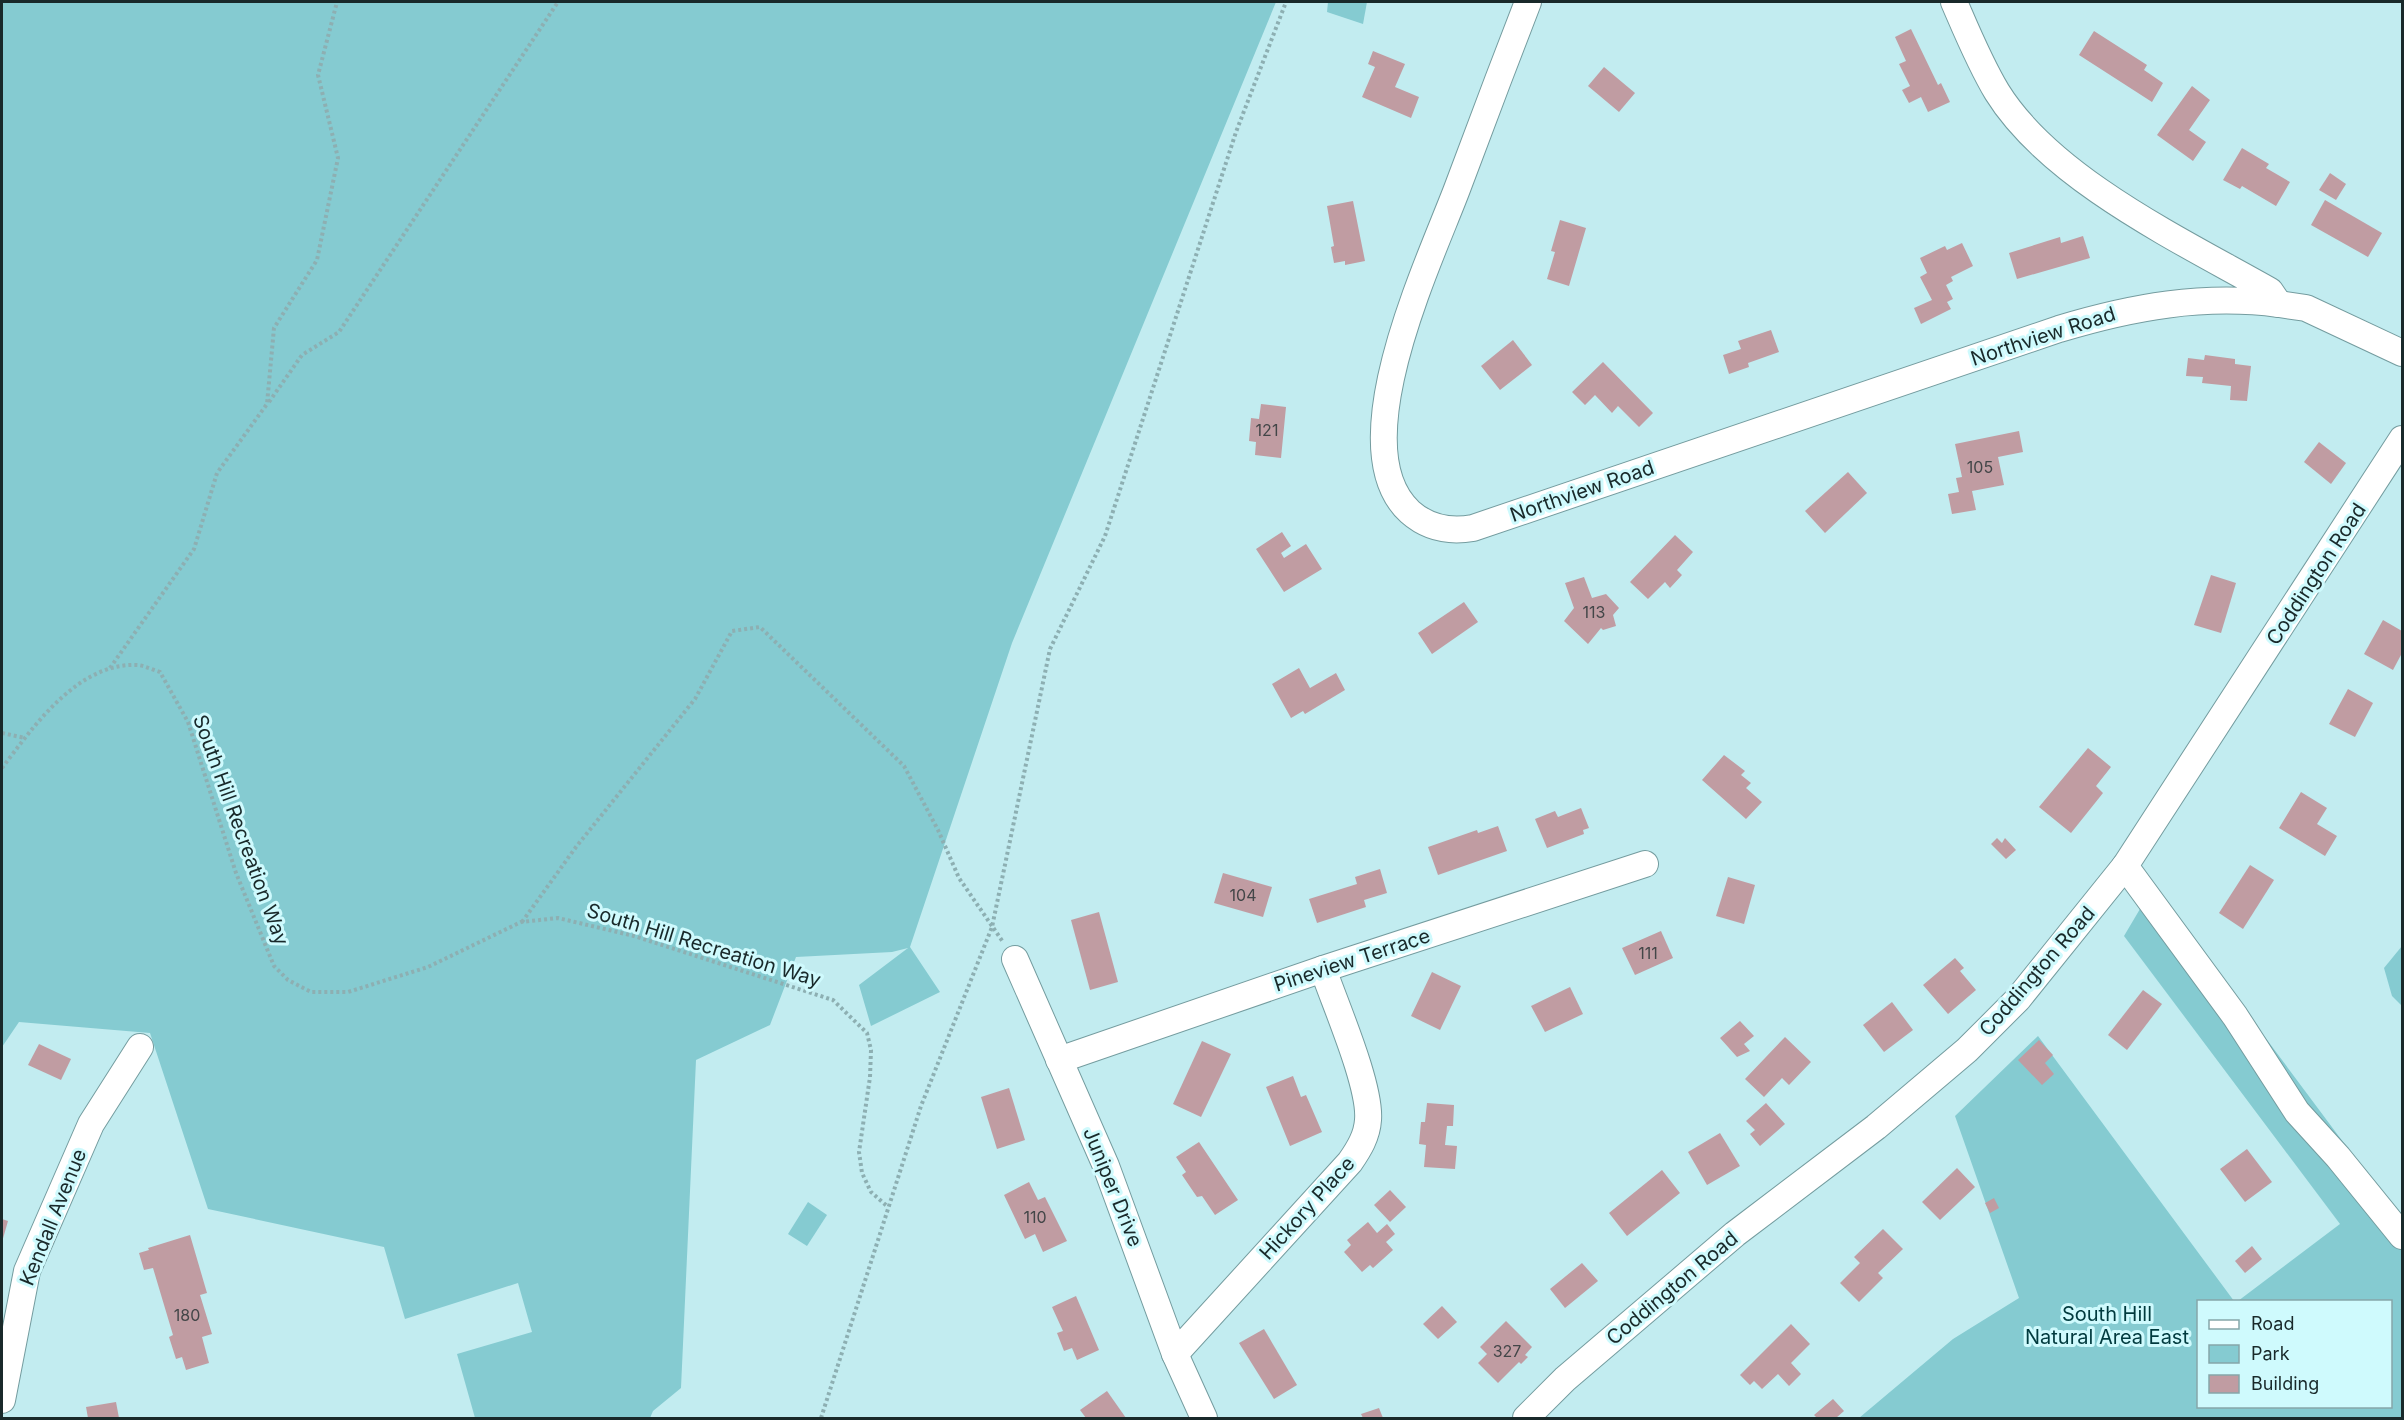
<svg xmlns="http://www.w3.org/2000/svg" width="2404" height="1420" viewBox="0 0 2404 1420" font-family="Inter,sans-serif">
<style>
.green{fill:#85cbd1}
.building{fill:#c09ca2}
.lines{fill:none;stroke-linecap:round;stroke-linejoin:round}
.minor-casing{stroke:#749c9f;stroke-width:28}
.path{stroke:#8dafb2;stroke-width:4;stroke-dasharray:3 3;stroke-linecap:butt}
.minor{stroke:#fff;stroke-width:26}
.labels{text-anchor:middle;dominant-baseline:central;stroke-width:6;stroke-linejoin:round;paint-order:stroke}
.number-label{font-size:16px;fill:#434648}
.street-label{font-size:20px;fill:#19292a;stroke:#cffafd}
.park-label{font-size:20px;fill:#003a3e;stroke:#cffafd}
</style>
<rect width="100%" height="100%" fill="#c2ecf0"/>
<g class="green">
<path d="M2 2H1276L1012 643 910 947 940 992 871 1026 859 985 908 948 892 952 796 957 770 1025 696 1060 681 1388 653 1411 650 1418H475L457 1354 532 1332 518 1283 405 1319 384 1247 208 1209 150 1033 19 1022 2 1047Z"/>
<path d="M1328 2H1367L1363 24 1327 12Z"/>
<path d="M2153 887 2402 1221V1418H1859L1953 1339 2019 1298 1955 1116 2038 1036 2234 1301 2198 1302V1406H2390V1302L2238 1301 2340 1224 2124 936Z"/>
<path d="M2402 946V1006L2392 996 2384 968Z"/>
<path d="M808 1202 827 1215 807 1246 788 1234Z"/>
</g>
<g class="building">
<path d="M1911 29 1938 85 1941 83 1950 102 1928 112 1921 97 1909 103 1902 90 1910 86 1899 64 1906 61 1895 37Z"/>
<path d="M2094 31 2147 65 2144 70 2163 83 2152 102 2079 55Z"/>
<path d="M1373 51 1405 64 1395 87 1419 97 1411 118 1362 97 1375 67 1368 64Z"/>
<path d="M1604 67 1635 93 1619 112 1588 86Z"/>
<path d="M2192 86 2210 100 2189 130 2206 142 2193 161 2157 135Z"/>
<path d="M2242 148 2269 164 2266 168 2290 182 2276 206 2242 186 2240 189 2223 180Z"/>
<path d="M2330 173 2346 184 2336 200 2319 190Z"/>
<path d="M2325 200 2382 233 2368 257 2311 225Z"/>
<path d="M1353 201 1365 261 1345 265V261L1334 263 1331 247 1334 246 1327 206Z"/>
<path d="M1560 220 1586 228 1569 286 1547 279 1555 252 1551 251Z"/>
<path d="M2083 236 2090 258 2017 279 2009 253 2060 237 2061 243Z"/>
<path d="M1962 243 1973 266 1951 277 1953 281 1946 285 1953 299 1947 302 1951 309 1921 324 1914 308 1932 300 1920 277 1927 273 1920 258 1945 246 1947 250Z"/>
<path d="M1771 330 1779 352 1748 363 1749 367 1729 374 1723 355 1741 349 1738 341Z"/>
<path d="M1513 340 1532 365 1500 390 1481 366Z"/>
<path d="M2205 355 2235 359V364L2251 366 2247 401 2230 400 2231 386 2202 383 2203 377 2186 376 2188 358 2204 360Z"/>
<path d="M1603 362 1653 413 1639 427 1618 406 1612 413 1595 395 1585 405 1572 392Z"/>
<path d="M1261 404 1286 407 1281 458 1255 455 1256 442 1249 441 1251 418 1259 419Z"/>
<path d="M2019 431 2023 452 1998 457 2004 485 1972 491 1976 510 1952 514 1948 494 1959 492 1956 478 1962 477 1955 444Z"/>
<path d="M2319 442 2346 463 2331 484 2304 462Z"/>
<path d="M1848 472 1867 493 1825 533 1805 511Z"/>
<path d="M1282 532 1291 546 1281 553 1284 558 1306 544 1322 569 1284 592 1256 549Z"/>
<path d="M1675 535 1693 552 1677 570 1682 575 1670 588 1665 582 1648 599 1630 582Z"/>
<path d="M2211 575 2236 583 2221 633 2194 625Z"/>
<path d="M1584 577 1592 598 1606 594 1619 608 1613 615 1616 626 1603 630 1601 628 1588 644 1564 621 1574 608 1565 583Z"/>
<path d="M1464 602 1478 622 1432 654 1418 633Z"/>
<path d="M2383 620 2402 631V653L2393 670 2364 654Z"/>
<path d="M1299 668 1310 688 1336 673 1345 690 1305 714 1303 711 1291 718 1272 684Z"/>
<path d="M2348 689 2373 703 2355 737 2329 724Z"/>
<path d="M2088 748 2111 767 2096 786 2103 793 2071 833 2039 807Z"/>
<path d="M1724 755 1745 771 1741 775 1751 783 1746 788 1762 802 1746 819 1702 780Z"/>
<path d="M2301 792 2327 808 2317 824 2337 836 2325 856 2279 828Z"/>
<path d="M1581 808 1589 828 1583 830 1584 834 1547 848 1535 819 1555 811 1558 817Z"/>
<path d="M1498 826 1507 851 1438 875 1428 847 1477 830 1478 833Z"/>
<path d="M1997 838 2002 843 2005 838 2016 850 2006 859 1991 844Z"/>
<path d="M2250 865 2274 880 2243 929 2219 913Z"/>
<path d="M1380 869 1387 893 1364 900 1366 907 1317 923 1309 899 1357 884 1355 877Z"/>
<path d="M1223 873 1272 887 1263 917 1214 903Z"/>
<path d="M1728 877 1755 885 1744 924 1716 916Z"/>
<path d="M1099 912 1118 982 1090 990 1071 920Z"/>
<path d="M1661 931 1673 958 1635 975 1622 948Z"/>
<path d="M1955 958 1964 968 1960 971 1976 990 1948 1014 1923 985Z"/>
<path d="M1432 972 1461 986 1440 1030 1411 1016Z"/>
<path d="M1570 987 1583 1014 1545 1032 1531 1006Z"/>
<path d="M2143 990 2162 1004 2127 1050 2108 1035Z"/>
<path d="M1892 1002 1913 1030 1884 1052 1863 1025Z"/>
<path d="M1740 1021 1754 1036 1744 1044 1750 1051 1737 1057 1720 1038Z"/>
<path d="M1785 1037 1811 1062 1789 1085 1782 1078 1764 1097 1745 1079Z"/>
<path d="M2039 1040 2053 1055 2045 1063 2054 1074 2042 1085 2018 1060Z"/>
<path d="M1202 1041 1231 1054 1201 1117 1173 1104Z"/>
<path d="M39 1044 71 1059 61 1080 28 1065Z"/>
<path d="M1293 1076 1301 1097 1306 1095 1322 1132 1290 1146 1266 1087Z"/>
<path d="M1009 1088 1025 1140 997 1149 981 1097Z"/>
<path d="M1427 1103 1454 1105 1453 1126H1447L1445 1145 1457 1146 1455 1169 1424 1167 1426 1145 1419 1144 1421 1122H1425Z"/>
<path d="M1766 1103 1785 1124 1760 1146 1750 1134 1755 1130 1746 1121Z"/>
<path d="M1720 1133 1740 1166 1707 1185 1688 1152Z"/>
<path d="M1199 1142 1238 1200 1215 1215 1202 1196 1197 1197 1182 1175 1186 1172 1176 1157Z"/>
<path d="M2247 1149 2272 1182 2245 1202 2220 1169Z"/>
<path d="M1957 1168 1975 1187 1940 1220 1922 1202Z"/>
<path d="M1662 1170 1680 1193 1627 1236 1609 1213Z"/>
<path d="M1029 1182 1038 1200 1045 1197 1067 1241 1043 1252 1035 1234 1025 1239 1004 1195Z"/>
<path d="M1390 1190 1406 1207 1390 1222 1374 1205Z"/>
<path d="M1994 1198 1999 1208 1990 1213 1985 1203Z"/>
<path d="M2 1219 8 1221 2 1242Z"/>
<path d="M1368 1222 1377 1233 1387 1224 1395 1234 1386 1242 1393 1250 1373 1268 1370 1265 1362 1272 1344 1252 1351 1245 1347 1240Z"/>
<path d="M1883 1229 1903 1249 1878 1273 1883 1278 1859 1302 1840 1283 1860 1263 1854 1257Z"/>
<path d="M190 1235 207 1293 200 1295 212 1334 202 1337 209 1363 186 1370 182 1357 176 1359 169 1337 173 1335 153 1268 144 1270 139 1253 149 1250 148 1248Z"/>
<path d="M2252 1246 2262 1259 2245 1273 2235 1261Z"/>
<path d="M1582 1263 1598 1281 1565 1308 1550 1289Z"/>
<path d="M1076 1296 1099 1350 1077 1360 1072 1348 1064 1351 1057 1333 1063 1331 1052 1307Z"/>
<path d="M1442 1306 1457 1322 1438 1339 1423 1324Z"/>
<path d="M1506 1321 1532 1347 1525 1355 1528 1357 1521 1364 1519 1362 1498 1383 1478 1363 1487 1354 1480 1347Z"/>
<path d="M1791 1324 1810 1344 1791 1363 1801 1374 1789 1386 1778 1374 1762 1389 1754 1381 1750 1385 1740 1375Z"/>
<path d="M1264 1329 1297 1385 1274 1399 1239 1343Z"/>
<path d="M1107 1391 1126 1418H1086L1080 1410Z"/>
<path d="M1833 1399 1844 1411 1836 1418H1817L1814 1415Z"/>
<path d="M116 1402 119 1418H88L86 1407Z"/>
<path d="M1379 1408 1383 1418H1363L1361 1414Z"/>
</g>
<g class="lines">
<defs>
<g id="minor">
<path d="M1528 2C1504 64 1480 127 1457 189 1429 263 1340 448 1410 512 1428 528 1450 532 1473 528L2059 329C2132 307 2203 294 2279 304L2270 291C2182 241 2051 179 1997 92 1980 64 1967 32 1954 2"/>
<path d="M2279 304 2306 308 2402 353"/>
<path d="M2125 866 2235 1016 2297 1112 2338 1157 2402 1236"/>
<path d="M1015 959 1106 1166 1175 1354 1204 1418"/>
<path d="M1059 1060 1323 969 1645 864"/>
<path d="M1175 1354 1350 1162C1359 1149 1367 1136 1368 1120 1371 1086 1335 1004 1323 969"/>
<path d="M2 1400 27 1271 91 1124 140 1047"/>
<path d="M1526 1418 1565 1379 1735 1234 1876 1127 1967 1050 2018 999 2125 866 2402 439"/>
</g>
</defs>
<use href="#minor" class="minor-casing"/>
<g class="path">
<path d="M269 402 302 355 339 332 558 2"/>
<path d="M110 668 194 549 217 473 267 404 274 328 317 260 338 158 318 75 337 2"/>
<path d="M2 733 25 738"/>
<path d="M2 768C34 726 78 662 138 665 145 666 153 670 160 672L188 722 236 873 274 966 288 980 311 992H348L428 967 521 922 558 918 634 936 833 1000 867 1033 871 1050 870 1077 859 1152 862 1173 871 1192 887 1206"/>
<path d="M522 922 576 847 695 699 732 631 760 627 904 766 938 830 959 878 1003 942"/>
<path d="M821 1418 921 1106 992 927 1050 649 1105 536 1236 132 1286 2"/>
</g>
<use href="#minor" class="minor"/>
</g>
<g class="labels">
<g class="number-label">
<text x="1267" y="430">121</text>
<text x="1980" y="467">105</text>
<text x="1594" y="612">113</text>
<text x="1243" y="895">104</text>
<text x="1648" y="953">111</text>
<text x="1035" y="1217">110</text>
<text x="187" y="1315">180</text>
<text x="1507" y="1351">327</text>
</g>
<g class="street-label">
<text transform="translate(2043 336) rotate(-18)">Northview Road</text>
<text transform="translate(1582 491) rotate(-19)">Northview Road</text>
<text transform="translate(2316 574) rotate(-57)">Coddington Road</text>
<text transform="translate(241 830) rotate(70)">South Hill Recreation Way</text>
<text transform="translate(704 945) rotate(17)">South Hill Recreation Way</text>
<text transform="translate(1352 960) rotate(-18)">Pineview Terrace</text>
<text transform="translate(2037 971) rotate(-49)">Coddington Road</text>
<text transform="translate(1113 1187) rotate(68)">Juniper Drive</text>
<text transform="translate(1307 1208) rotate(-48)">Hickory Place</text>
<text transform="translate(53 1217) rotate(-68)">Kendall Avenue</text>
<text transform="translate(1672 1288) rotate(-40)">Coddington Road</text>
</g>
<g class="park-label">
<text x="2107" y="1314">South Hill<tspan x="2107" dy="23">Natural Area East</tspan></text>
</g>
</g>
<rect width="2404" height="1420" fill="none" stroke="#19292a" stroke-width="6"/>
<rect x="2197" y="1300" width="195" height="108" fill="#cffafd" stroke="#86a6a9" stroke-width="1.5"/>
<rect x="2209" y="1320" width="30" height="9" fill="#ffffff" stroke="#86a6a9" stroke-width="1.5"/>
<text x="2251" y="1330" font-size="18" fill="#19292a">Road</text>
<rect x="2209" y="1345" width="30" height="18" fill="#85cbd1" stroke="#86a6a9" stroke-width="1.5"/>
<text x="2251" y="1360" font-size="18" fill="#19292a">Park</text>
<rect x="2209" y="1375" width="30" height="18" fill="#c09ca2" stroke="#86a6a9" stroke-width="1.5"/>
<text x="2251" y="1390" font-size="18" fill="#19292a">Building</text>
</svg>
